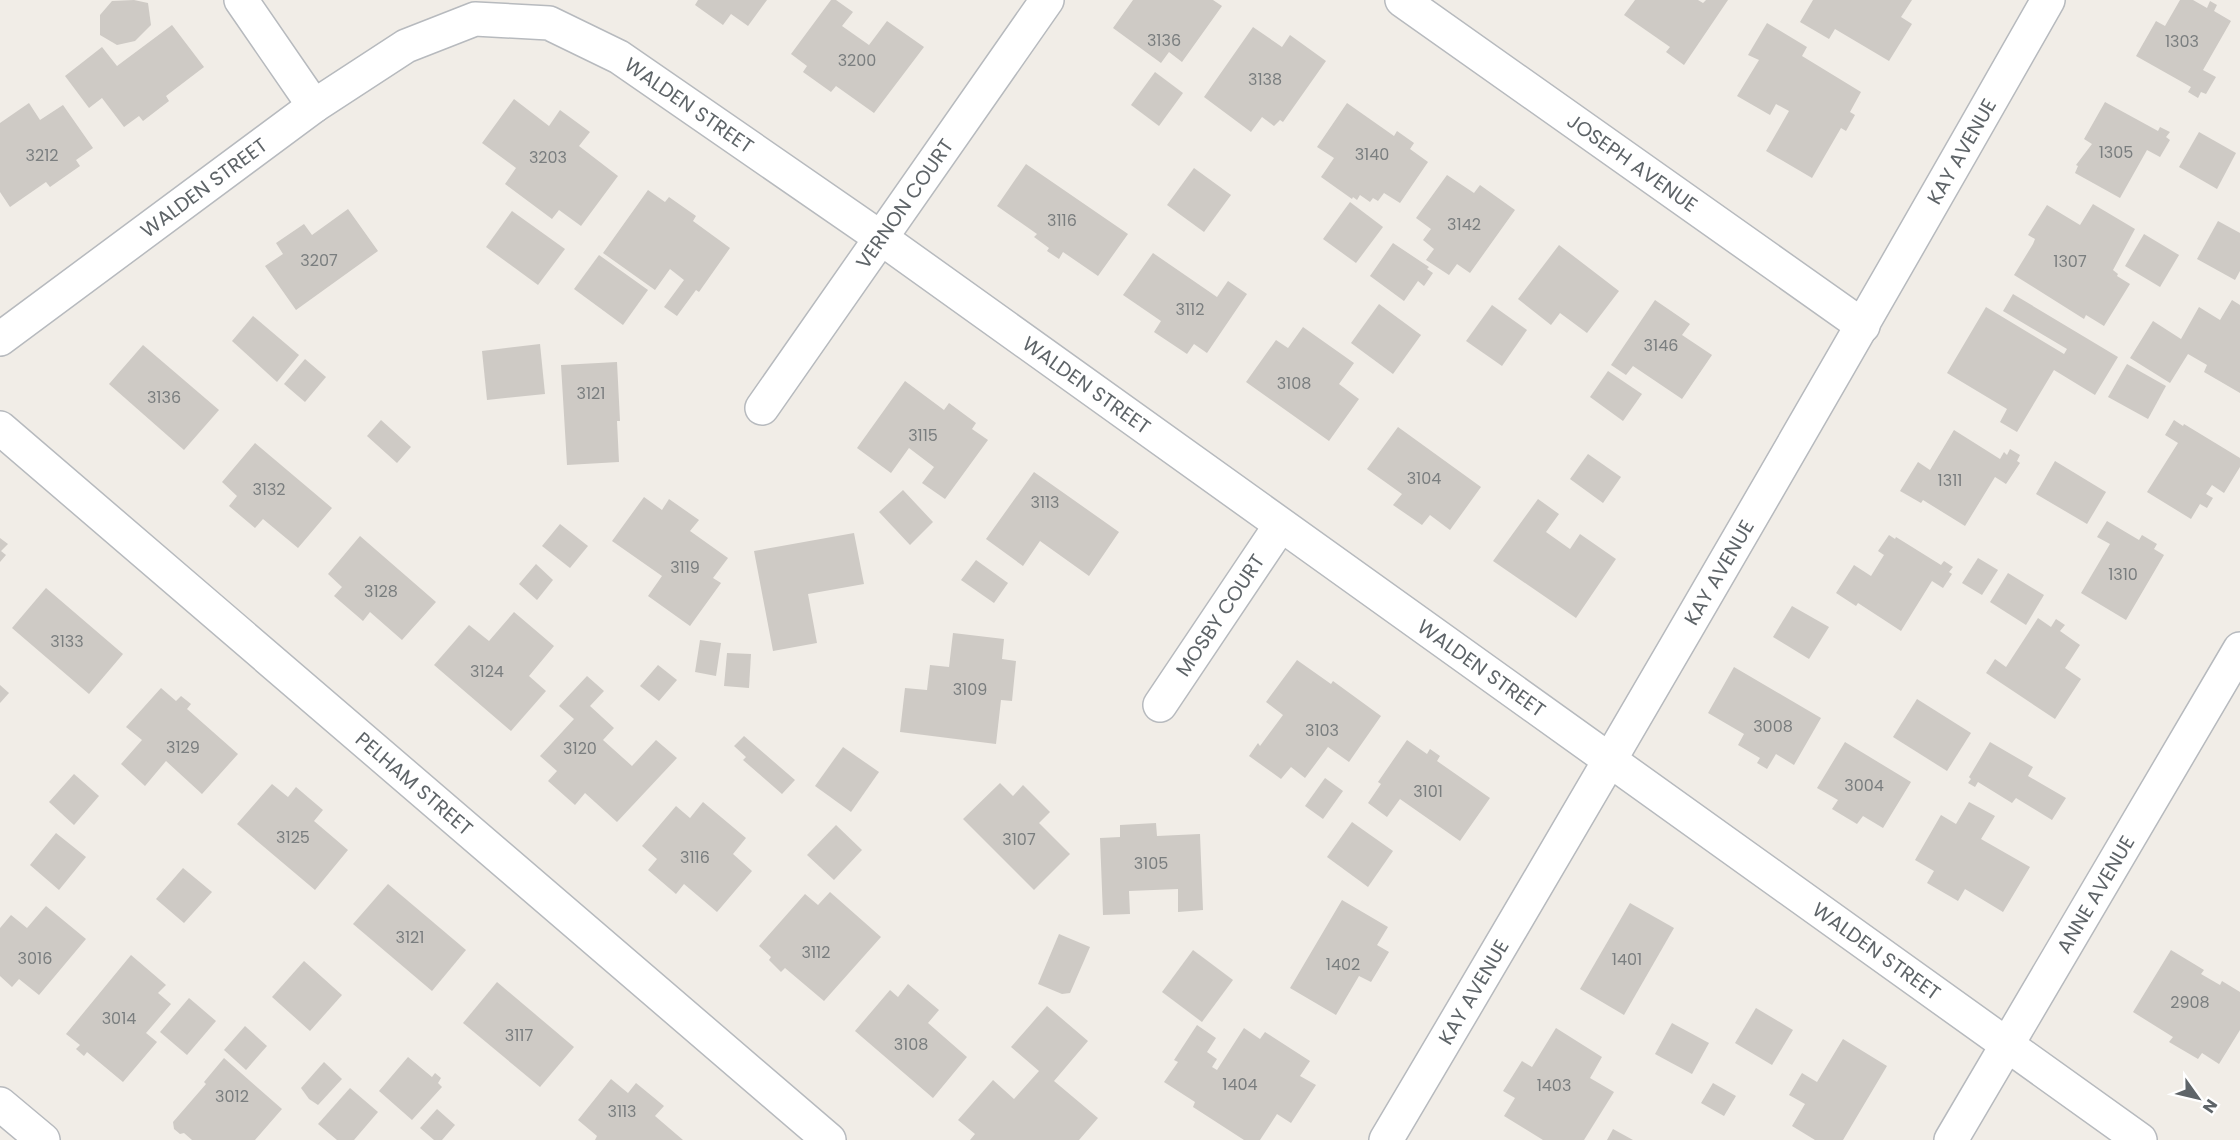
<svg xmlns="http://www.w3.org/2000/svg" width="2240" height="1140" viewBox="0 0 2240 1140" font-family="Poppins,sans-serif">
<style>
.building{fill:#cecac5}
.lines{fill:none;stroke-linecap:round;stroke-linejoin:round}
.minor-casing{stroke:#b7babe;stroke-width:36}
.minor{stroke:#fff;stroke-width:33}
.labels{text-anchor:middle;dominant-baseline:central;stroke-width:4.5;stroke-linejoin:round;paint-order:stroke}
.number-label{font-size:16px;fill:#7a7e7f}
.street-label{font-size:20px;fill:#5e6468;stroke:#fff}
</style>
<rect width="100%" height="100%" fill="#f1ede7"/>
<g class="building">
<path d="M134 0 148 3 151 25 135 41 117 45 100 35V15L112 1Z"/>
<path d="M698 0H767L748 26 731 14 723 25 695 5Z"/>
<path d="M831 0H836L853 12 842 26 869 45 887 21 924 47 874 113 836 86 831 92 803 72 807 66 791 54Z"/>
<path d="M1133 0H1213L1222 6 1182 62 1169 52 1161 63 1113 28Z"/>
<path d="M1635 0H1698L1703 3 1706 0H1728L1684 65 1666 52 1670 47 1624 15Z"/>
<path d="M1813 0H1912L1901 17 1912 24 1889 61 1835 29 1829 39 1800 22Z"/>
<path d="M2180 0H2193L2207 8 2210 1 2217 5 2214 11 2231 21 2203 70 2216 77 2206 94 2201 92 2198 98 2188 92 2191 87 2136 56 2156 21 2165 26Z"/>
<path d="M1767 23 1807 47 1802 56 1861 92 1850 112 1855 115 1846 131 1841 128 1812 178 1766 151 1789 111 1776 104 1770 115 1737 96 1759 60 1748 55Z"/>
<path d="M172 25 204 67 166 96 169 101 143 121 139 116 124 127 102 98 89 108 65 76 102 47 117 66Z"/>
<path d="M1253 27 1282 47 1290 35 1326 61 1283 122 1280 120 1274 126 1262 117 1251 132 1204 97Z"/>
<path d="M1155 72 1183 93 1159 126 1131 105Z"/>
<path d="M514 99 549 126 560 110 590 132 579 146 618 176 581 226 559 210 552 219 505 184 516 168 482 143Z"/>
<path d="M2105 102 2158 131 2160 127 2170 132 2166 137 2170 140 2160 157 2147 150 2120 198 2075 173 2078 166 2076 165 2092 144 2084 139Z"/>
<path d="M29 103 40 120 63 105 93 148 76 160 80 166 50 187 46 182 10 207 0 192V123Z"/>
<path d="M1347 103 1394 136 1397 131 1414 143 1410 149 1428 162 1400 203 1384 193 1378 201 1373 198 1370 202 1360 195 1357 200 1353 197 1352 199 1321 177 1334 158 1317 147Z"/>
<path d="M2199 132 2236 153 2217 189 2179 167Z"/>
<path d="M1026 164 1128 234 1098 276 1063 252 1059 259 1047 251 1049 248 1034 237 1037 234 997 206Z"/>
<path d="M1194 168 1231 195 1204 232 1167 205Z"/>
<path d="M1447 175 1474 193 1480 185 1515 210 1470 273 1457 264 1449 275 1426 260 1434 249 1423 240 1431 229 1416 218Z"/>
<path d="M648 190 665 202 669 197 696 216 693 221 730 248 699 292 696 290 677 316 664 307 684 280 670 269 655 290 603 253Z"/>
<path d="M1350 202 1383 227 1356 263 1323 239Z"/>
<path d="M2093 204 2135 229 2113 270 2118 274 2117 276 2130 284 2104 326 2086 315 2084 319 2014 275 2033 244 2035 239 2028 235 2047 205 2080 225Z"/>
<path d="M348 209 378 251 296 310 265 266 283 254 276 243 304 224 312 235Z"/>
<path d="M512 211 565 249 538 285 486 247Z"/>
<path d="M2218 221 2240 233V271L2235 280 2197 259Z"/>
<path d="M2144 234 2179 255 2160 287 2125 266Z"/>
<path d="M1393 243 1429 267 1427 269 1433 273 1424 286 1418 281 1404 301 1370 276Z"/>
<path d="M1559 245 1619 291 1587 333 1560 313 1551 325 1518 299Z"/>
<path d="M1153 253 1217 297 1228 281 1247 294 1207 353 1194 344 1187 354 1154 332 1161 321 1123 295Z"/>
<path d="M599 255 648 290 623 325 574 289Z"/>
<path d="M2013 294 2118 357 2095 395 2054 370 2017 432 2000 422 2007 409 1947 373 1986 307 2064 354 2067 349 2003 311Z"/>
<path d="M1655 300 1690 324 1682 335 1712 355 1682 399 1633 366 1626 375 1611 365Z"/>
<path d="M2232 300 2240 305V393L2204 372 2207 365 2188 354 2170 383 2130 358 2153 321 2181 339 2199 307 2220 320Z"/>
<path d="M1379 304 1421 335 1393 374 1351 343Z"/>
<path d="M1492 305 1527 330 1502 366 1466 341Z"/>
<path d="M253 316 299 355 277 382 232 341Z"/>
<path d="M1303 327 1354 363 1339 384 1359 399 1329 441 1246 382 1276 340 1288 348Z"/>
<path d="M540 344 545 394 487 400 482 351Z"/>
<path d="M143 345 219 410 184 450 109 384Z"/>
<path d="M305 359 326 377 305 402 284 384Z"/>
<path d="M617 362 620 421H617L619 462 567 465 561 365Z"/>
<path d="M2127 364 2166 386 2148 419 2108 397Z"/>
<path d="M1608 371 1642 394 1623 421 1590 397Z"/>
<path d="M905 381 944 410 949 403 976 423 972 429 988 440 945 499 922 483 934 467 909 448 891 473 857 448Z"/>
<path d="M381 420 411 447 397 463 367 436Z"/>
<path d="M2174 420 2183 426 2184 424 2240 458V467L2224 493 2212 485 2206 494 2213 498 2207 508 2200 504 2191 519 2147 492 2178 443 2165 435Z"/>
<path d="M1398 427 1481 487 1450 530 1430 515 1422 525 1393 505 1402 494 1367 469Z"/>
<path d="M1954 430 2000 459 2004 452 2007 455 2010 449 2020 455 2017 461 2020 463 2006 484 1995 477 1965 526 1923 500 1921 503 1900 491 1918 462 1930 470Z"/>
<path d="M255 443 332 508 298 548 263 519 255 528 229 506 237 496 222 482Z"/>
<path d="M1588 454 1621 477 1603 503 1570 479Z"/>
<path d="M2055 461 2106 492 2087 524 2036 494Z"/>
<path d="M1034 472 1119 532 1089 576 1040 541 1023 566 986 539Z"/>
<path d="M903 490 933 522 910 545 879 512Z"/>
<path d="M644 497 662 510 669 499 699 520 690 531 728 558 713 578 721 583 690 626 648 596 662 576 612 541Z"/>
<path d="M1538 499 1559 514 1546 532 1570 549 1580 534 1616 559 1576 618 1493 561Z"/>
<path d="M2107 521 2139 540 2142 535 2157 544 2154 549 2164 555 2126 620 2081 593 2110 544 2097 537Z"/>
<path d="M560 524 588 546 570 568 542 546Z"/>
<path d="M854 533 864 584 808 594 817 643 773 651 754 551Z"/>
<path d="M1889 535 1895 539 1896 537 1941 565 1944 561 1953 567 1949 572 1952 574 1943 588 1932 581 1901 631 1858 603 1856 606 1836 593 1854 565 1871 576 1884 555 1878 551Z"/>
<path d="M360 536 436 602 402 640 370 612 363 621 334 596 342 587 328 574Z"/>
<path d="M0 538 8 544 1 551 6 555 0 562Z"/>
<path d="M1978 558 1998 570 1982 595 1962 583Z"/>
<path d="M976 560 1008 583 994 603 961 580Z"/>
<path d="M536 564 553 580 537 600 519 584Z"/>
<path d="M2008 573 2044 595 2026 625 1990 602Z"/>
<path d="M46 588 123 654 89 694 12 628Z"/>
<path d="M1792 606 1829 627 1809 659 1773 637Z"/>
<path d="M514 612 554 646 529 676 546 691 511 731 434 665 469 625 489 641Z"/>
<path d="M2038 618 2051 627 2056 619 2065 625 2060 631 2080 645 2065 668 2081 679 2055 719 1986 673 1995 659 2006 667Z"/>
<path d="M953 633 1004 639 1002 659 1016 661 1012 701 1001 700 996 744 900 732 905 688 927 690 930 665 949 667Z"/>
<path d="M700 640 721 643 716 676 695 672Z"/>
<path d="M727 653 751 654 749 688 724 686Z"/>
<path d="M1297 660 1331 684 1333 681 1381 716 1349 762 1328 747 1305 778 1291 767 1281 779 1249 756 1258 743 1260 746 1283 715 1266 702Z"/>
<path d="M658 665 677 680 659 701 640 686Z"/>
<path d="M1734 667 1821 718 1794 765 1776 754 1767 769 1757 763 1760 758 1738 745 1744 734 1708 713Z"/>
<path d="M587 676 604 691 590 706 614 728 603 740 632 766 656 740 677 758 617 822 585 793 575 805 548 781 557 771 540 756 574 719 559 706Z"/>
<path d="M0 685 9 693 0 703Z"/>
<path d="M161 688 176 701 181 696 191 704 187 709 238 754 202 794 166 761 145 786 121 764 142 740 126 727Z"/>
<path d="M1917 699 1971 733 1947 771 1893 737Z"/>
<path d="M744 736 795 780 782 794 743 760 746 757 734 746Z"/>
<path d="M1407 740 1427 754 1430 749 1440 756 1437 761 1490 798 1460 841 1400 799 1387 817 1368 803 1381 784 1378 782Z"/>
<path d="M1845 742 1911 782 1883 828 1863 816 1857 824 1832 809 1838 800 1817 788Z"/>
<path d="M1990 742 2033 767 2028 776 2066 798 2052 820 2016 798 2012 803 1978 782 1975 787 1968 783 1971 779 1969 777Z"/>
<path d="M843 747 879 772 851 812 815 786Z"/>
<path d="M74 774 99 796 74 825 49 802Z"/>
<path d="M1325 778 1343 791 1323 819 1305 806Z"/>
<path d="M1000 783 1013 796 1023 785 1050 812 1039 823 1070 854 1034 890 963 819Z"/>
<path d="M272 784 288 797 296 787 323 810 314 821 348 850 315 890 237 824Z"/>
<path d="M703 802 746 838 733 854 752 871 717 912 684 884 676 894 648 870 657 859 642 846 676 806 690 818Z"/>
<path d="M1969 802 1995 816 1981 839 2030 867 2003 912 1965 889 1958 901 1927 883 1934 871 1915 860 1941 815 1956 824Z"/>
<path d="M1352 822 1393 851 1368 887 1327 857Z"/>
<path d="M1156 823 1157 836 1200 834 1203 910 1178 912V889L1129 891 1130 914 1103 915 1100 838 1120 837V825Z"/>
<path d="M836 825 862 850 834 880 807 855Z"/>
<path d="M56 833 86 857 59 890 30 865Z"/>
<path d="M183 868 212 892 184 923 156 899Z"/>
<path d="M388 884 466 950 432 991 353 924Z"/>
<path d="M830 892 881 937 824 1001 785 968 781 972 769 960 771 957 759 946 805 894 818 905Z"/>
<path d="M1342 900 1388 927 1377 945 1389 952 1371 982 1359 976 1336 1015 1290 988Z"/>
<path d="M1630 903 1674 928 1624 1015 1580 989Z"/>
<path d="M46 906 86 939 39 995 19 979 12 987 0 976V928L11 915 27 928Z"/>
<path d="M1059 934 1090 947 1070 993 1062 994 1038 984Z"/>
<path d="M1193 950 1233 980 1202 1022 1162 992Z"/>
<path d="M2171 950 2204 970 2201 974 2220 985 2222 981 2240 992V1030L2219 1064 2202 1053 2198 1059 2169 1042 2173 1037 2133 1012Z"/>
<path d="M131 955 166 985 158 993 171 1004 146 1033 157 1042 123 1082 87 1052 84 1056 76 1049 80 1045 66 1034Z"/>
<path d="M304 961 342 995 310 1031 272 997Z"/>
<path d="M497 982 574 1047 540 1087 463 1023Z"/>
<path d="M908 984 939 1010 928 1023 967 1057 933 1098 855 1031 890 990 898 997Z"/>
<path d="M189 998 216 1021 187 1055 160 1032Z"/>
<path d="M1047 1006 1088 1041 1054 1081 1098 1118 1079 1140H970L975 1134 958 1120 993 1080 1014 1099 1039 1071 1011 1047Z"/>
<path d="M1756 1008 1793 1030 1772 1065 1735 1043Z"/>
<path d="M1672 1023 1709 1043 1692 1074 1655 1054Z"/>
<path d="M1197 1025 1216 1038 1207 1052 1217 1059 1212 1067 1217 1070 1244 1028 1260 1039 1265 1032 1310 1061 1300 1076 1316 1085 1291 1123 1277 1114 1260 1140H1244L1193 1107 1195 1102 1164 1082 1178 1062 1174 1060Z"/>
<path d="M245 1026 267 1046 246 1070 224 1050Z"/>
<path d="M1556 1028 1602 1057 1590 1078 1614 1092 1584 1140H1543L1504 1116 1515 1098 1503 1091 1522 1061 1532 1067Z"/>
<path d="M1843 1039 1887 1066 1843 1140H1815L1792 1126 1805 1104 1789 1095 1802 1073 1817 1082Z"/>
<path d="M408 1057 432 1077 435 1073 441 1078 438 1083 442 1087 412 1120 379 1091Z"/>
<path d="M224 1058 282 1109 255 1140H192L184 1133 180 1134 174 1129 173 1122 206 1084 204 1082Z"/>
<path d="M324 1062 342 1079 318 1105 309 1099 301 1088Z"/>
<path d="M611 1079 628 1093 636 1083 664 1106 655 1116 683 1140H595L597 1136 578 1120Z"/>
<path d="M1713 1083 1736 1096 1724 1116 1701 1103Z"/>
<path d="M350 1088 378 1112 354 1140H337L318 1124Z"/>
<path d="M437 1109 455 1125 442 1140H434L420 1128Z"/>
<path d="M1613 1129 1633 1140H1607Z"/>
</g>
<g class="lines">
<defs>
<g id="minor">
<path d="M241 0 314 106"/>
<path id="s1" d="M1402 0 1863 326"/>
<path id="s2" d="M0 339 314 106 406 46 475 19 549 23 619 57 881 238 2140 1140"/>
<path id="s3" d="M762 408 1047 0"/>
<path id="s4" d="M0 428 829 1140"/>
<path id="s5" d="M1160 705 1280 526"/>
<path d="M0 1104 43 1140"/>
<path id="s6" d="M1386 1140C1610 762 1831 382 2048 0"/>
<path id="s7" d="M1951 1140 2240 649"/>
</g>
</defs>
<use href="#minor" class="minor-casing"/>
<use href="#minor" class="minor"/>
</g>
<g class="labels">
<g class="number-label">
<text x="1164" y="40">3136</text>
<text x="2182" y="41">1303</text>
<text x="857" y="60">3200</text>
<text x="1265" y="79">3138</text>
<text x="2116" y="152">1305</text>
<text x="1372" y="154">3140</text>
<text x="42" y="155">3212</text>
<text x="548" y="157">3203</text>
<text x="1062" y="220">3116</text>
<text x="1464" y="224">3142</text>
<text x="319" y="260">3207</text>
<text x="2070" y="261">1307</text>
<text x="1190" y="309">3112</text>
<text x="1661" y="345">3146</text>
<text x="1294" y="383">3108</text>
<text x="591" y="393">3121</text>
<text x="164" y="397">3136</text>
<text x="923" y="435">3115</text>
<text x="1424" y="478">3104</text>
<text x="1950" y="480">1311</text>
<text x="269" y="489">3132</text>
<text x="1045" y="502">3113</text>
<text x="685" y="567">3119</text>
<text x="2123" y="574">1310</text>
<text x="381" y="591">3128</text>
<text x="67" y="641">3133</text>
<text x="487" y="671">3124</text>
<text x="970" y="689">3109</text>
<text x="1773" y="726">3008</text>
<text x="1322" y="730">3103</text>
<text x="183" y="747">3129</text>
<text x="580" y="748">3120</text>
<text x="1864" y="785">3004</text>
<text x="1428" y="791">3101</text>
<text x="293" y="837">3125</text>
<text x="1019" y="839">3107</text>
<text x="695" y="857">3116</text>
<text x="1151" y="863">3105</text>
<text x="410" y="937">3121</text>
<text x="816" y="952">3112</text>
<text x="35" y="958">3016</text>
<text x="1627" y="959">1401</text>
<text x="1343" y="964">1402</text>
<text x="2190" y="1002">2908</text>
<text x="119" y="1018">3014</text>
<text x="519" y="1035">3117</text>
<text x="911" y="1044">3108</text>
<text x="1240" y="1084">1404</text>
<text x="1554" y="1085">1403</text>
<text x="232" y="1096">3012</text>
<text x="622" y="1111">3113</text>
</g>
<g class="street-label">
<text stroke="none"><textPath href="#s2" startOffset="812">WALDEN STREET</textPath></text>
<text stroke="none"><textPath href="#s6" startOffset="1144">KAY AVENUE</textPath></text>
<text stroke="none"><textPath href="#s1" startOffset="282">JOSEPH AVENUE</textPath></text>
<text stroke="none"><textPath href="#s2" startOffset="254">WALDEN STREET</textPath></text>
<text stroke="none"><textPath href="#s3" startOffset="249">VERNON COURT</textPath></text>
<text stroke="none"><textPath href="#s2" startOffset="1298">WALDEN STREET</textPath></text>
<text stroke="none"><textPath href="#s6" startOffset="658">KAY AVENUE</textPath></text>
<text stroke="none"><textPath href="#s5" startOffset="108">MOSBY COURT</textPath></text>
<text stroke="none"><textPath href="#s2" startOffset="1784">WALDEN STREET</textPath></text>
<text stroke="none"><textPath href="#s4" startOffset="546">PELHAM STREET</textPath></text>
<text stroke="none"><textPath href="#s7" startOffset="285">ANNE AVENUE</textPath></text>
<text stroke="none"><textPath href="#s2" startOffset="2270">WALDEN STREET</textPath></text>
<text stroke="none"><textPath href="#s6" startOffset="172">KAY AVENUE</textPath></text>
</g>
</g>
<g transform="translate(2198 1098) rotate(124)" stroke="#ffffff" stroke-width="4.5" paint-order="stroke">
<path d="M0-4.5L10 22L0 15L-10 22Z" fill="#5e6468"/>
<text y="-9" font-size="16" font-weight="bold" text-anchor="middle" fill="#5e6468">N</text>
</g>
</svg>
